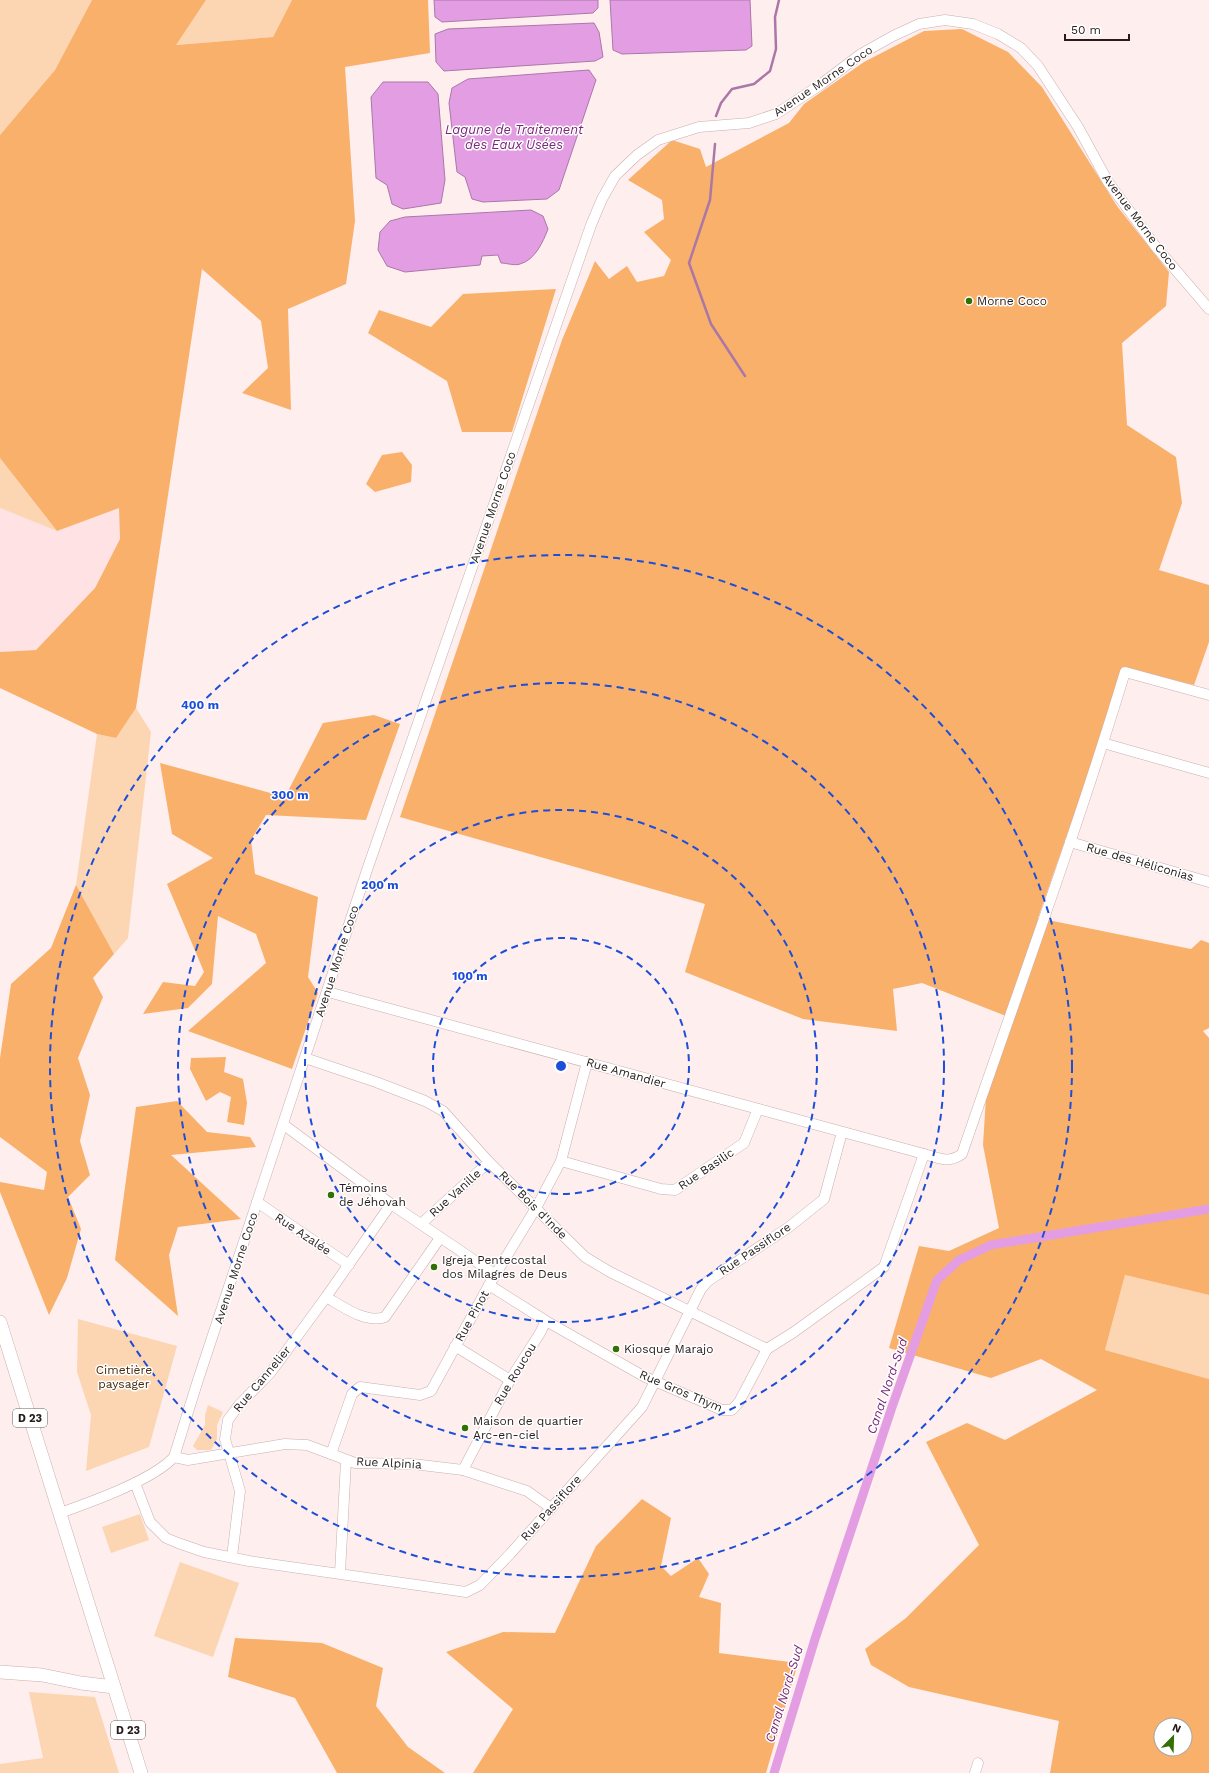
<svg xmlns="http://www.w3.org/2000/svg" width="1209" height="1773" viewBox="0 0 1209 1773" font-family="'Work Sans',sans-serif">
<style>
.built{fill:#ffe2e3}
.green{fill:#fcd5b3}
.forest{fill:#f9b06a;fill-rule:evenodd}
.water{fill:#e39ee3;stroke:#aa77a7}
.lines{fill:none;stroke-linecap:round;stroke-linejoin:round}
.stream{stroke:#aa77a7;stroke-width:2.5}
.canal{stroke:#e39ee3;stroke-width:9}
.minor-casing{stroke:#c9afb0;stroke-width:11}
.major-casing{stroke:#c9afb0;stroke-width:14}
.minor{stroke:#fff;stroke-width:10}
.major{stroke:#fff;stroke-width:13}
.ring{fill:none;stroke:#1d4ed8;stroke-width:2;stroke-dasharray:7 5}
.poi-dot{fill:#337003;stroke:#fff;stroke-width:1.5}
.labels{text-anchor:middle;dominant-baseline:central;stroke-width:3;stroke-linejoin:round;paint-order:stroke}
.shield{fill:#fff;stroke:#676060;stroke-width:1}
.shield-label{font-size:11px;font-weight:bold;fill:#261c1c}
.street-label{font-size:12px;fill:#261c1c;stroke:#fff}
.poi-label{font-size:12px;fill:#261c1c;stroke:#fff;text-anchor:start}
.park-label{font-size:12px;fill:#46290a;stroke:#fff}
.water-label{font-size:13px;font-style:italic;fill:#782779;stroke:#fff}
.centre{fill:#1d4ed8;stroke:#fff;stroke-width:2}
.ring-label{font-size:12px;text-anchor:middle;font-weight:bold;fill:#1d4ed8;stroke:#fff;stroke-width:3;stroke-linejoin:round;paint-order:stroke}
</style>
<rect width="100%" height="100%" fill="#fee"/>
<path class="built" d="M119 507 120 539 95 588 36 650 0 652V508L57 531Z"/>
<g class="green">
<path d="M0 0H92L55 70 0 135Z"/>
<path d="M206 0H292L273 37 175 45Z"/>
<path d="M0 458 57 531 0 508Z"/>
<path d="M136 708 151 732 128 938 114 954 76 885 97 734 116 738Z"/>
<path d="M1125 1275 1209 1295V1379L1105 1350Z"/>
<path d="M78 1319 177 1346 149 1447 86 1471 91 1415 77 1372Z"/>
<path d="M208 1405 223 1412 217 1425V1439L211 1450H197L193 1446 205 1425V1415Z"/>
<path d="M140 1514 149 1540 111 1553 102 1527Z"/>
<path d="M180 1562 239 1583 213 1657 154 1636Z"/>
<path d="M29 1692 95 1697 119 1773H0V1764L43 1758Z"/>
</g>
<g class="forest">
<path d="M92 0H206L176 45 273 37 292 0H428L430 53 345 67 355 221 346 284 288 309 291 410 242 393 268 368 261 321 202 269 136 708 116 738 97 734 0 688V652L36 650 95 588 120 539 119 508 57 531 0 458V135L55 70Z"/>
<path d="M962 29 1008 52 1042 87 1117 206 1169 272 1166 306 1122 343 1127 425 1176 457 1182 503 1159 570 1209 585V642L1194 685 1125 668 1038 918 1191 949 1201 940 1209 943V1028L1203 1031 1209 1038V1295L1125 1275 1105 1350 1209 1379V1773H1050L1059 1721 909 1687 871 1665 865 1649 906 1618 979 1545 926 1442 967 1423 1005 1440 1097 1390 1041 1359 991 1378 889 1348 919 1246 949 1251 999 1228 983 1145 987 1081 1006 1016 922 983 893 989 897 1031 803 1019 685 972 705 904 400 817 562 340 595 261 609 279 627 266 637 282 664 276 671 260 644 232 664 219 662 200 628 180 672 140 700 149 706 167 789 123 804 104 864 62 924 31ZM1161 1725H1185V1749H1161Z"/>
<path d="M556 289 512 432H462L447 381 368 333 379 310 431 327 463 294Z"/>
<path d="M402 452 412 465 411 482 375 492 366 484 382 455Z"/>
<path d="M374 715 400 724 366 820 266 815 251 840 255 874 318 897 308 977 318 993 292 1069 188 1031 266 963 256 934 218 916 212 984 188 1008 143 1014 163 982 195 986 204 972 167 884 213 858 172 834 160 763 285 797 323 723Z"/>
<path d="M76 885 114 954 93 978 103 997 78 1058 90 1095 80 1141 90 1175 68 1197 81 1229 67 1278 49 1315 0 1192V1182L44 1190 47 1172 0 1137V1058L11 984 51 948Z"/>
<path d="M226 1057 224 1072 243 1079 247 1103 244 1125 227 1122 231 1097 220 1092 206 1101 190 1069 191 1058Z"/>
<path d="M177 1101 207 1132 250 1137 256 1147 171 1155 241 1219 178 1227 169 1255 178 1316 115 1260 136 1107Z"/>
<path d="M642 1499 671 1518 661 1566 671 1576 698 1558 709 1574 699 1597 721 1603 719 1653 798 1663 766 1773H473L513 1709 446 1652 503 1632 555 1633 596 1546Z"/>
<path d="M235 1638 322 1643 383 1668 376 1706 408 1747 445 1773H337L295 1698 228 1677Z"/>
</g>
<g class="water">
<path d="M434 0H598V8L593 13 442 22 435 17Z"/>
<path d="M610 0H750L752 46 746 50 622 54 613 50Z"/>
<path d="M594 23 599 32 603 57 595 61 444 71 436 62 435 34 448 29Z"/>
<path d="M589 70 596 80 559 190 547 199 483 202 472 199 465 177 457 172 449 103 452 88 468 79Z"/>
<path d="M383 82H428L438 94 445 180 441 203 403 209 392 204 387 185 376 178 371 97Z"/>
<path d="M531 210 543 216 548 229C543 242 535 260 520 264 515 266 506 263 501 263L498 255 482 256 480 265 405 272 387 266 378 250 380 232 390 221 405 217Z"/>
</g>
<g class="lines">
<g class="stream">
<path d="M716 116 721 103 732 89 754 84 770 71 776 49 775 17 779 0"/>
<path d="M715 144 710 200 689 263 711 324 745 376"/>
</g>
<path class="canal" d="M774 1773 815 1639 892 1407 937 1280 959 1260 991 1245 1209 1209"/>
<defs>
<g id="minor">
<path d="M1103 743 1209 773"/>
<path d="M1070 842 1209 882"/>
<path d="M328 992 924 1154C939 1158 948 1164 962 1154 1017 993 1076 834 1125 672L1209 695"/>
<path d="M305 1058 376 1082 425 1101 443 1111 489 1162 585 1257 610 1272 767 1349"/>
<path d="M284 1125 391 1204 496 1275"/>
<path d="M561 1161 661 1189 675 1190 744 1143 758 1109"/>
<path d="M257 1202 349 1265"/>
<path d="M421 1224 489 1162"/>
<path d="M489 1285 546 1321 645 1377 722 1410H732L739 1402 767 1349 794 1332 884 1267 924 1154"/>
<path d="M326 1297C342 1306 366 1324 385 1317L440 1238"/>
<path d="M455 1346 510 1380"/>
<path d="M331 1454 352 1394 360 1387 420 1395 431 1391 489 1285 536 1208 561 1161 587 1062"/>
<path d="M174 1457 188 1460 285 1444 307 1445 355 1463 413 1464 463 1470 527 1491 551 1508"/>
<path d="M463 1470 510 1380 540 1333 546 1321"/>
<path d="M135 1483 150 1522 166 1538 178 1543 204 1552 249 1561 466 1592 480 1585 510 1554 642 1407 701 1289 708 1281 789 1227 824 1199 842 1132"/>
<path d="M60 1513C91 1502 153 1480 174 1457L198 1380 367 870 591 225 602 199 615 176 637 155 658 140 699 127 749 123 776 114 820 85 861 54 893 36 919 24 945 20 973 24 998 34 1021 48 1038 66 1078 127 1108 182 1156 247 1209 309"/>
<path d="M232 1557 240 1491 225 1439 228 1420 239 1405 271 1372 326 1297 391 1204"/>
<path d="M340 1573 346 1461"/>
<path d="M975 1773 978 1763"/>
</g>
<g id="major">
<path d="M0 1322 141 1773"/>
<path d="M0 1672 42 1675 81 1683 114 1687"/>
</g>
</defs>
<use href="#minor" class="minor-casing"/>
<use href="#major" class="major-casing"/>
<use href="#minor" class="minor"/>
<use href="#major" class="major"/>
</g>
<g class="ring">
<circle cx="561" cy="1066" r="128"/>
<circle cx="561" cy="1066" r="256"/>
<circle cx="561" cy="1066" r="383"/>
<circle cx="561" cy="1066" r="511"/>
</g>
<g class="poi-dot">
<circle cx="969" cy="301" r="4"/>
<circle cx="331" cy="1195" r="4"/>
<circle cx="434" cy="1267" r="4"/>
<circle cx="616" cy="1349" r="4"/>
<circle cx="465" cy="1428" r="4"/>
</g>
<g class="labels">
<g class="shield">
<rect x="13" y="1409" width="34" height="18" rx="3"/>
<rect x="111" y="1721" width="34" height="18" rx="3"/>
</g>
<g class="shield-label">
<text x="30" y="1418">D 23</text>
<text x="128" y="1730">D 23</text>
</g>
<g class="street-label">
<text transform="translate(823 81) rotate(-34)">Avenue Morne Coco</text>
<text transform="translate(1140 222) rotate(53)">Avenue Morne Coco</text>
<text transform="translate(493 507) rotate(-71)">Avenue Morne Coco</text>
<text transform="translate(1140 862) rotate(16)">Rue des Héliconias</text>
<text transform="translate(337 961) rotate(-72)">Avenue Morne Coco</text>
<text transform="translate(626 1073) rotate(16)">Rue Amandier</text>
<text transform="translate(706 1169) rotate(-34)">Rue Basilic</text>
<text transform="translate(455 1193) rotate(-42)">Rue Vanille</text>
<text transform="translate(533 1205) rotate(45)">Rue Bois d'Inde</text>
<text transform="translate(303 1234) rotate(34)">Rue Azalée</text>
<text transform="translate(755 1249) rotate(-34)">Rue Passiflore</text>
<text transform="translate(236 1268) rotate(-72)">Avenue Morne Coco</text>
<text transform="translate(472 1316) rotate(-61)">Rue Pinot</text>
<text transform="translate(515 1374) rotate(-59)">Rue Roucou</text>
<text transform="translate(262 1379) rotate(-50)">Rue Cannelier</text>
<text transform="translate(681 1391) rotate(23)">Rue Gros Thym</text>
<text transform="translate(389 1463) rotate(3)">Rue Alpinia</text>
<text transform="translate(551 1508) rotate(-48)">Rue Passiflore</text>
</g>
<g class="poi-label">
<text x="977" y="301">Morne Coco</text>
<text x="339" y="1188">Témoins<tspan x="339" dy="14">de Jéhovah</tspan></text>
<text x="442" y="1260">Igreja Pentecostal<tspan x="442" dy="14">dos Milagres de Deus</tspan></text>
<text x="624" y="1349">Kiosque Marajo</text>
<text x="473" y="1421">Maison de quartier<tspan x="473" dy="14">Arc-en-ciel</tspan></text>
</g>
<g class="park-label">
<text x="124" y="1370">Cimetière<tspan x="124" dy="14">paysager</tspan></text>
</g>
<g class="water-label">
<text x="514" y="129">Lagune de Traitement<tspan x="514" dy="15">des Eaux Usées</tspan></text>
<text transform="translate(887 1386) rotate(-71)">Canal Nord-Sud</text>
<text transform="translate(784 1694) rotate(-73)">Canal Nord-Sud</text>
</g>
</g>
<circle cx="561" cy="1066" r="6" class="centre"/>
<g class="ring-label">
<text x="200" y="709">400 m</text>
<text x="290" y="799">300 m</text>
<text x="380" y="889">200 m</text>
<text x="470" y="980">100 m</text>
</g>
<g transform="translate(1173 1737) rotate(23)"><circle r="19" fill="#ffffff" stroke="#a8a4a4"/>
<path d="M0-3L7 15L0 10L-7 15Z" fill="#337003"/>
<text y="-6" font-size="11" font-weight="bold" text-anchor="middle" fill="#261c1c">N</text>
</g>
<path d="M1065 34v6h64v-6" fill="none" stroke="#261c1c" stroke-width="2"/>
<text x="1071" y="34" font-size="12" fill="#261c1c" stroke="#ffffff" stroke-width="3" paint-order="stroke">50 m</text>
</svg>
